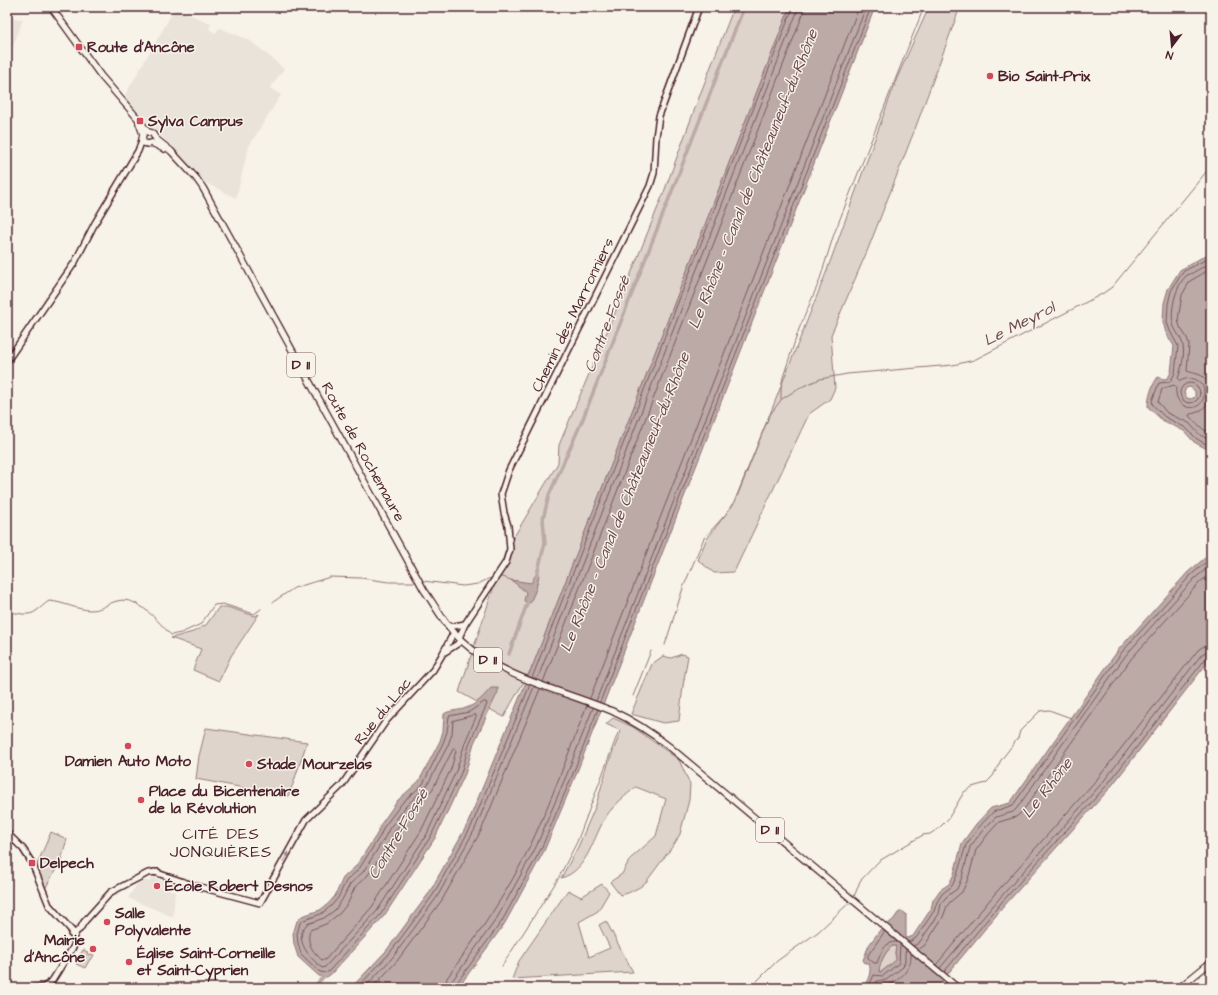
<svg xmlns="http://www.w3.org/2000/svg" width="1218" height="995" viewBox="0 0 1218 995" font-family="'Architects Daughter',sans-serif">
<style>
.built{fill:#eae3da}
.green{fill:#ded4cc;stroke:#947a7c}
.water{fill:#bcaaa7;stroke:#8e7275;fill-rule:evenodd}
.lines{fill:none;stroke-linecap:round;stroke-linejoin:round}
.shore{stroke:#78575d;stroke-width:1}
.stream{stroke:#8e7275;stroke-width:1}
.canal{stroke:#bcaaa7;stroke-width:3.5}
.secondary-casing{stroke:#4a1f2b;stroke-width:8}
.primary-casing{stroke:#4a1f2b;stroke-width:8}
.secondary{stroke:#f7f3e8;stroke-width:5}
.primary{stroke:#f7f3e8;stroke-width:5.5}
.oneway{fill:#a0898a}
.poi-dot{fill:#d1495b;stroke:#f7f3e8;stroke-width:1.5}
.labels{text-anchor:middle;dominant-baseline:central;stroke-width:3;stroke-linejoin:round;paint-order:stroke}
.shield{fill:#f7f3e8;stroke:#7e5f64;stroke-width:1}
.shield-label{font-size:14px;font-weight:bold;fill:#4a1f2b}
.poi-label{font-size:15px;font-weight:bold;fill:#4a1f2b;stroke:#f7f3e8;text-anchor:start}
.street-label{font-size:15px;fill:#4a1f2b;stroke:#f7f3e8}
.water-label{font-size:16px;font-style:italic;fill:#6c4950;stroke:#f7f3e8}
.neighbourhood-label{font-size:16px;letter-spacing:1px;fill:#4a1f2b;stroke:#f7f3e8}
</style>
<rect width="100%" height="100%" fill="#f7f3e8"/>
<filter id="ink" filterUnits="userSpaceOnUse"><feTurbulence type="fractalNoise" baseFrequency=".025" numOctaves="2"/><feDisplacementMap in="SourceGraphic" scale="8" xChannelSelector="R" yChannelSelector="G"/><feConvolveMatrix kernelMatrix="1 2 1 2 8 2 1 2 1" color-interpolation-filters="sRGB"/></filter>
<g filter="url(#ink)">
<g class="built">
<path d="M175 8 211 24 209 29 215 33 220 28 249 40 267 54 284 69 270 88 281 95 249 146 236 198 206 183 124 97Z"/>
<path d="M7 18 23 19 11 52 7 50Z"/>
<path d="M151 877 165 882 163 886 175 892 173 917 128 898 137 884 144 880 149 882Z"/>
</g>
<g class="green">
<path d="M734 7H790L533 665C524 683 513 699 504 717L459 692 506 550 558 463 559 445 622 296 664 192 701 92Z"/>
<path d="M929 7H960L915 129 868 249 831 335 835 388 830 399 809 414 734 572 714 573 698 560 706 540 735 502 826 273 897 78Z"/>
<path d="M219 607H227L255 616 259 614 231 656 219 681 193 670 201 649 171 638 193 632 206 625Z"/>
<path d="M682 654 688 656 683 686 679 721 663 723 631 714 652 664 663 656 671 658Z"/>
<path d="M613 718 633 727 679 760 690 784 689 800 680 834 675 843 646 882 640 887 628 893 620 895 610 882 622 874 630 859 656 836 666 799 636 787C627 794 613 806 607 815 593 836 588 871 561 878L578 847 596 805 608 764 621 731 606 724Z"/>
<path d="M206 728 307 742 293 784 288 796 196 779 199 756Z"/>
<path d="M51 832 67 839 61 860 45 889 36 867Z"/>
<path d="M602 884 609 892 598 911 579 922 589 957 610 948 599 925 606 921 633 972 512 979 519 961 568 890 581 897Z"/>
<path d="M892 946H897L895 953 897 960 881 972H879C880 961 885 953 892 946Z"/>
<path d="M83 950 87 952 88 955 91 954 94 955 91 960 90 959 85 968 76 964 80 960 78 958Z"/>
</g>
<g class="water">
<path d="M790 7H875L575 777 544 851 505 923 458 988H351L386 951 429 893 467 825 533 665Z"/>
<path d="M1206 255 1211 257V447L1205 448 1194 442 1184 431 1162 420 1148 407C1148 398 1152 384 1158 377L1164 379 1168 378 1171 372 1174 346 1166 333 1163 322 1164 303 1168 289 1180 270ZM1190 387 1195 391V397L1191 399 1187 398 1184 393 1186 388Z"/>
<path d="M1211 553V658L1110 788 1004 906 936 988H863C868 980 872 972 869 963H865L863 960 869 945 880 930 893 920 898 913 902 911 906 914V937L908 938 913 936 931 909 933 900 940 890 949 884 954 874 962 843 976 824 991 808 1010 803 1119 649 1188 572ZM892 946H896L895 953 896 960 881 972H879C880 961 885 953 892 946Z"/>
<path d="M536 574 539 575 536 589 530 603 524 601 526 592 511 580 531 583Z"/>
<path d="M491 688H498V692L474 743 465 774 435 838 384 916 331 974 327 977 319 976 298 957 294 944 293 934 297 921 302 916 320 910 328 904 335 896 343 878 356 866 377 834 381 824 398 800 419 781 440 741 443 731 444 714C449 710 459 711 466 708 476 705 484 696 491 688Z"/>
</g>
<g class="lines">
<g class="shore">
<path d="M1211 260H1205L1184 271 1179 278 1171 291 1168 304 1167 322 1170 331 1178 346 1175 373 1170 382 1159 383 1152 401 1153 405 1165 417 1186 428 1197 439 1206 444 1211 443"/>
<path d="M1211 265C1204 265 1200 269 1194 272 1192 274 1188 274 1186 276 1176 285 1170 310 1173 323 1174 331 1182 337 1183 346 1185 356 1181 369 1178 379L1180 381C1186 378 1193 377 1198 381 1202 383 1204 388 1204 392 1205 415 1173 412 1176 387L1174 385 1162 389 1158 402 1167 413 1189 423 1200 435 1206 438H1211"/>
<path d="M1211 271H1207L1190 281 1182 295 1178 320 1180 327 1187 338 1189 344 1187 371C1191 373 1197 373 1202 376 1218 388 1210 412 1190 414L1189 416 1204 430 1211 432"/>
<circle cx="1190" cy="393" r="10"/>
<path d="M532 678 793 7"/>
<path d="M537 680 797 12 798 7"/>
<path d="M543 682 803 14 804 7"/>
<path d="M590 698 859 7"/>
<path d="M596 701 866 7"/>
<path d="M484 702H486L487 704 470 742 461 773 431 836 381 914 329 971 326 973 320 972 301 954 298 943 297 934 300 923 304 920 321 914 331 906 338 898 346 881 359 869 380 836 384 827 402 803 423 784 443 743 447 732 449 716 469 712Z"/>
<path d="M600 702 871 7"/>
<path d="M474 715H476V717L466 740 456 771 427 834 377 911 325 967 322 968C310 958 292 939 307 924L324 918 335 910 342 900 350 884 363 872 384 839 389 829 406 806 427 786 448 745 452 734 453 721Z"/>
<path d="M454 748 456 751 451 769 421 831 372 907 325 960H322C312 951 306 943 310 930L326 924 340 913 348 903 355 887 368 875 390 842 394 832 410 810 432 790Z"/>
<path d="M885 931 868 955V958L874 963H877C881 953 884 941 897 942"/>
<path d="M909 942 916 938 934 911 937 902 942 894 952 886 957 875 966 845 979 827 993 812 1013 805 1122 652 1191 575 1211 558"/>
<path d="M913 946 919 943 923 937 939 914 941 904 946 897 957 889 962 877 970 847 983 830 996 817 1013 812 1017 808 1126 655 1194 579 1211 565"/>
<path d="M918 950 925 945 943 917 947 906 950 902 962 892 968 879 976 850 988 834 999 822 1016 817 1022 812 1131 659 1199 583 1211 573"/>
<path d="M936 965 993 896 1098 778 1198 650 1204 646 1211 645"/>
<path d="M940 968 998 900 1103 782 1202 654 1206 652 1211 651"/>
<path d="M944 972 1001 903 1107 785 1206 658 1211 656"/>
<path d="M357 988 389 954 433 895 471 827 530 685"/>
<path d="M364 988 393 957 437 897 475 829 534 687"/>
<path d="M372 988 397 961 442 900 481 831 540 689"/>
<path d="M445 988 447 978C478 935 508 892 531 844 552 799 569 752 587 705"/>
<path d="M451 988 452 981 497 918 536 847 567 774 593 708"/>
<path d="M456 988V984L502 921 541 849 572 776 598 709"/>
<path d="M868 988 874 975 883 976 899 963 900 945"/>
<path d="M873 988 877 981 886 980 903 967 905 961V954L906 949"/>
<path d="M880 988C896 984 913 971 911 953"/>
</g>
<g class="stream">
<path d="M782 399 799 388 820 379 847 374 953 365 974 360 1102 294 1112 287 1211 166"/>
<path d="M500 577H503L513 581"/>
<path d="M423 581 463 586 478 584 488 579 492 578"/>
<path d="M273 602 294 588 330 577 361 578 389 582H416"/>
<path d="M7 611C16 613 29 617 36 611 41 608 44 604 49 601 64 602 77 610 91 610 102 610 108 603 117 601 138 595 158 622 171 635L181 633 201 624 214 605 223 604 254 614 261 609"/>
<path d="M665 645 683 588 704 538 726 514 735 500 769 416 781 400V387L783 377 799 329 819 282 834 234 924 7"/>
<path d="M633 696 651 651"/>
<path d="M854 897 860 881 879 861 916 839 923 835 930 834 939 828 948 819 964 792 972 787 986 783 993 776 1001 760 1018 738 1020 731 1040 711 1049 710 1071 718"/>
<path d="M502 966 558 879 577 842 618 733"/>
<path d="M490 988 492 986"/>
<path d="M750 988 777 961 818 932 851 901"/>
<path d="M1197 988 1211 978"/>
</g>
<g class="canal">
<path d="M536 578 545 543 543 519 549 495 582 421 744 7"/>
<path d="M509 654 529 598"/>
<path d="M313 988 326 974"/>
</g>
<defs>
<g id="secondary">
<path d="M7 361 75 262 95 223 138 151 142 140"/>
<path d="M449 627 465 624"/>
<path d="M459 638 465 624 506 562 510 549 508 526 504 513 501 494 509 470 650 186 654 173 656 137 659 116 699 7"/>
<path d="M445 652 462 641"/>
<path d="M7 833 23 849 32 863 49 905 72 931 71 934 73 935H75L76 932 80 929 84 922 111 892 148 873 158 872"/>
<path d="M154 872 193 885 260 903 306 820 342 785 386 721 433 670 442 655 454 632"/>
<path d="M34 988 44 987 52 981 75 944 73 936"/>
</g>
<g id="primary">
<path d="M51 7 101 76 140 121 148 132 152 133 156 139 171 151 196 178 203 188 424 590C436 607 446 627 462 641 503 679 562 690 612 711 634 721 652 733 671 748L958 988"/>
<path d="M139 123 143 134"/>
<path d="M143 134 142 139 144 143 148 144 152 143"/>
<path d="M152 143 164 149"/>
<path d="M1179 988 1211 962"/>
</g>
</defs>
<use href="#secondary" class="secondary-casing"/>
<use href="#primary" class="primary-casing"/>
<use href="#secondary" class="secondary"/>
<use href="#primary" class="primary"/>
</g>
<defs><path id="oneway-solid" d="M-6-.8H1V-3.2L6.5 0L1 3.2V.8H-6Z"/></defs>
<use class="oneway" href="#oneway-solid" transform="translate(286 857) rotate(-61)"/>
</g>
<g class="poi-dot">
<rect x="75" y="43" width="8" height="8" rx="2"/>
<circle cx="990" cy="76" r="4"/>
<rect x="136" y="117" width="8" height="8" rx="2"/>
<circle cx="128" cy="746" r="4"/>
<circle cx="249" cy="764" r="4"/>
<circle cx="141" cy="800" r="4"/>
<rect x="28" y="859" width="8" height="8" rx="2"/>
<circle cx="157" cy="886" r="4"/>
<circle cx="107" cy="922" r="4"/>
<circle cx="93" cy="949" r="4"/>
<circle cx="129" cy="962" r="4"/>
</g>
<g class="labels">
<g class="shield">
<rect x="287" y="353" width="28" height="24" rx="3"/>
<rect x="474" y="648" width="28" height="24" rx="3"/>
<rect x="756" y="818" width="28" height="24" rx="3"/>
</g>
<g class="shield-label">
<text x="301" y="365">D 11</text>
<text x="488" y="660">D 11</text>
<text x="770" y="830">D 11</text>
</g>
<g class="poi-label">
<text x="87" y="47">Route d'Ancône</text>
<text x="998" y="76">Bio Saint-Prix</text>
<text x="148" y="121">Sylva Campus</text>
<text x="128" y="761" text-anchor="middle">Damien Auto Moto</text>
<text x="257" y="764">Stade Mourzelas</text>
<text x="149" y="791">Place du Bicentenaire<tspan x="149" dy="17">de la Révolution</tspan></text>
<text x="40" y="863">Delpech</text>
<text x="165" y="886">École Robert Desnos</text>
<text x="115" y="913">Salle<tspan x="115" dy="17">Polyvalente</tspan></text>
<text x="85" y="940" text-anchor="end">Mairie<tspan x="85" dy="17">d'Ancône</tspan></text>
<text x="137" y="953">Église Saint-Corneille<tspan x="137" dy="17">et Saint-Cyprien</tspan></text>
</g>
<g class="street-label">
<text transform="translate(573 315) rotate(-64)">Chemin des Marronniers</text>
<text transform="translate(363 452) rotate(61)">Route de Rochemaure</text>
<text transform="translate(383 711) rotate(-51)">Rue du Lac</text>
</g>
<g class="water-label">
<text transform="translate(753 179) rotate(-68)">Le Rhône - Canal de Châteauneuf-du-Rhône</text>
<text transform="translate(607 324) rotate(-69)">Contre-Fossé</text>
<text transform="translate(1019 324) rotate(-27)">Le Meyrol</text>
<text transform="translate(625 502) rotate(-68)">Le Rhône - Canal de Châteauneuf-du-Rhône</text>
<text transform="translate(1047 788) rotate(-52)">Le Rhône</text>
<text transform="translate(398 834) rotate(-59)">Contre-Fossé</text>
</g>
<g class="neighbourhood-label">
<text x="221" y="834">CITÉ DES<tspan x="221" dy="18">JONQUIÈRES</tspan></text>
</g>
</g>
<rect width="1218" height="995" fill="none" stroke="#f7f3e8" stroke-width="24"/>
<rect x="12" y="12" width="1194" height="971" fill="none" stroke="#4a1f2b" stroke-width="1.5" filter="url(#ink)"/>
<g transform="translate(1172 46) rotate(196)" stroke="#f7f3e8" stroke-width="3" paint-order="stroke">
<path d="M0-3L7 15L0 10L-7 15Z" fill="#4a1f2b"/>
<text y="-6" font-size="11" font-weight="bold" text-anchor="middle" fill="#4a1f2b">N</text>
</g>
</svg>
